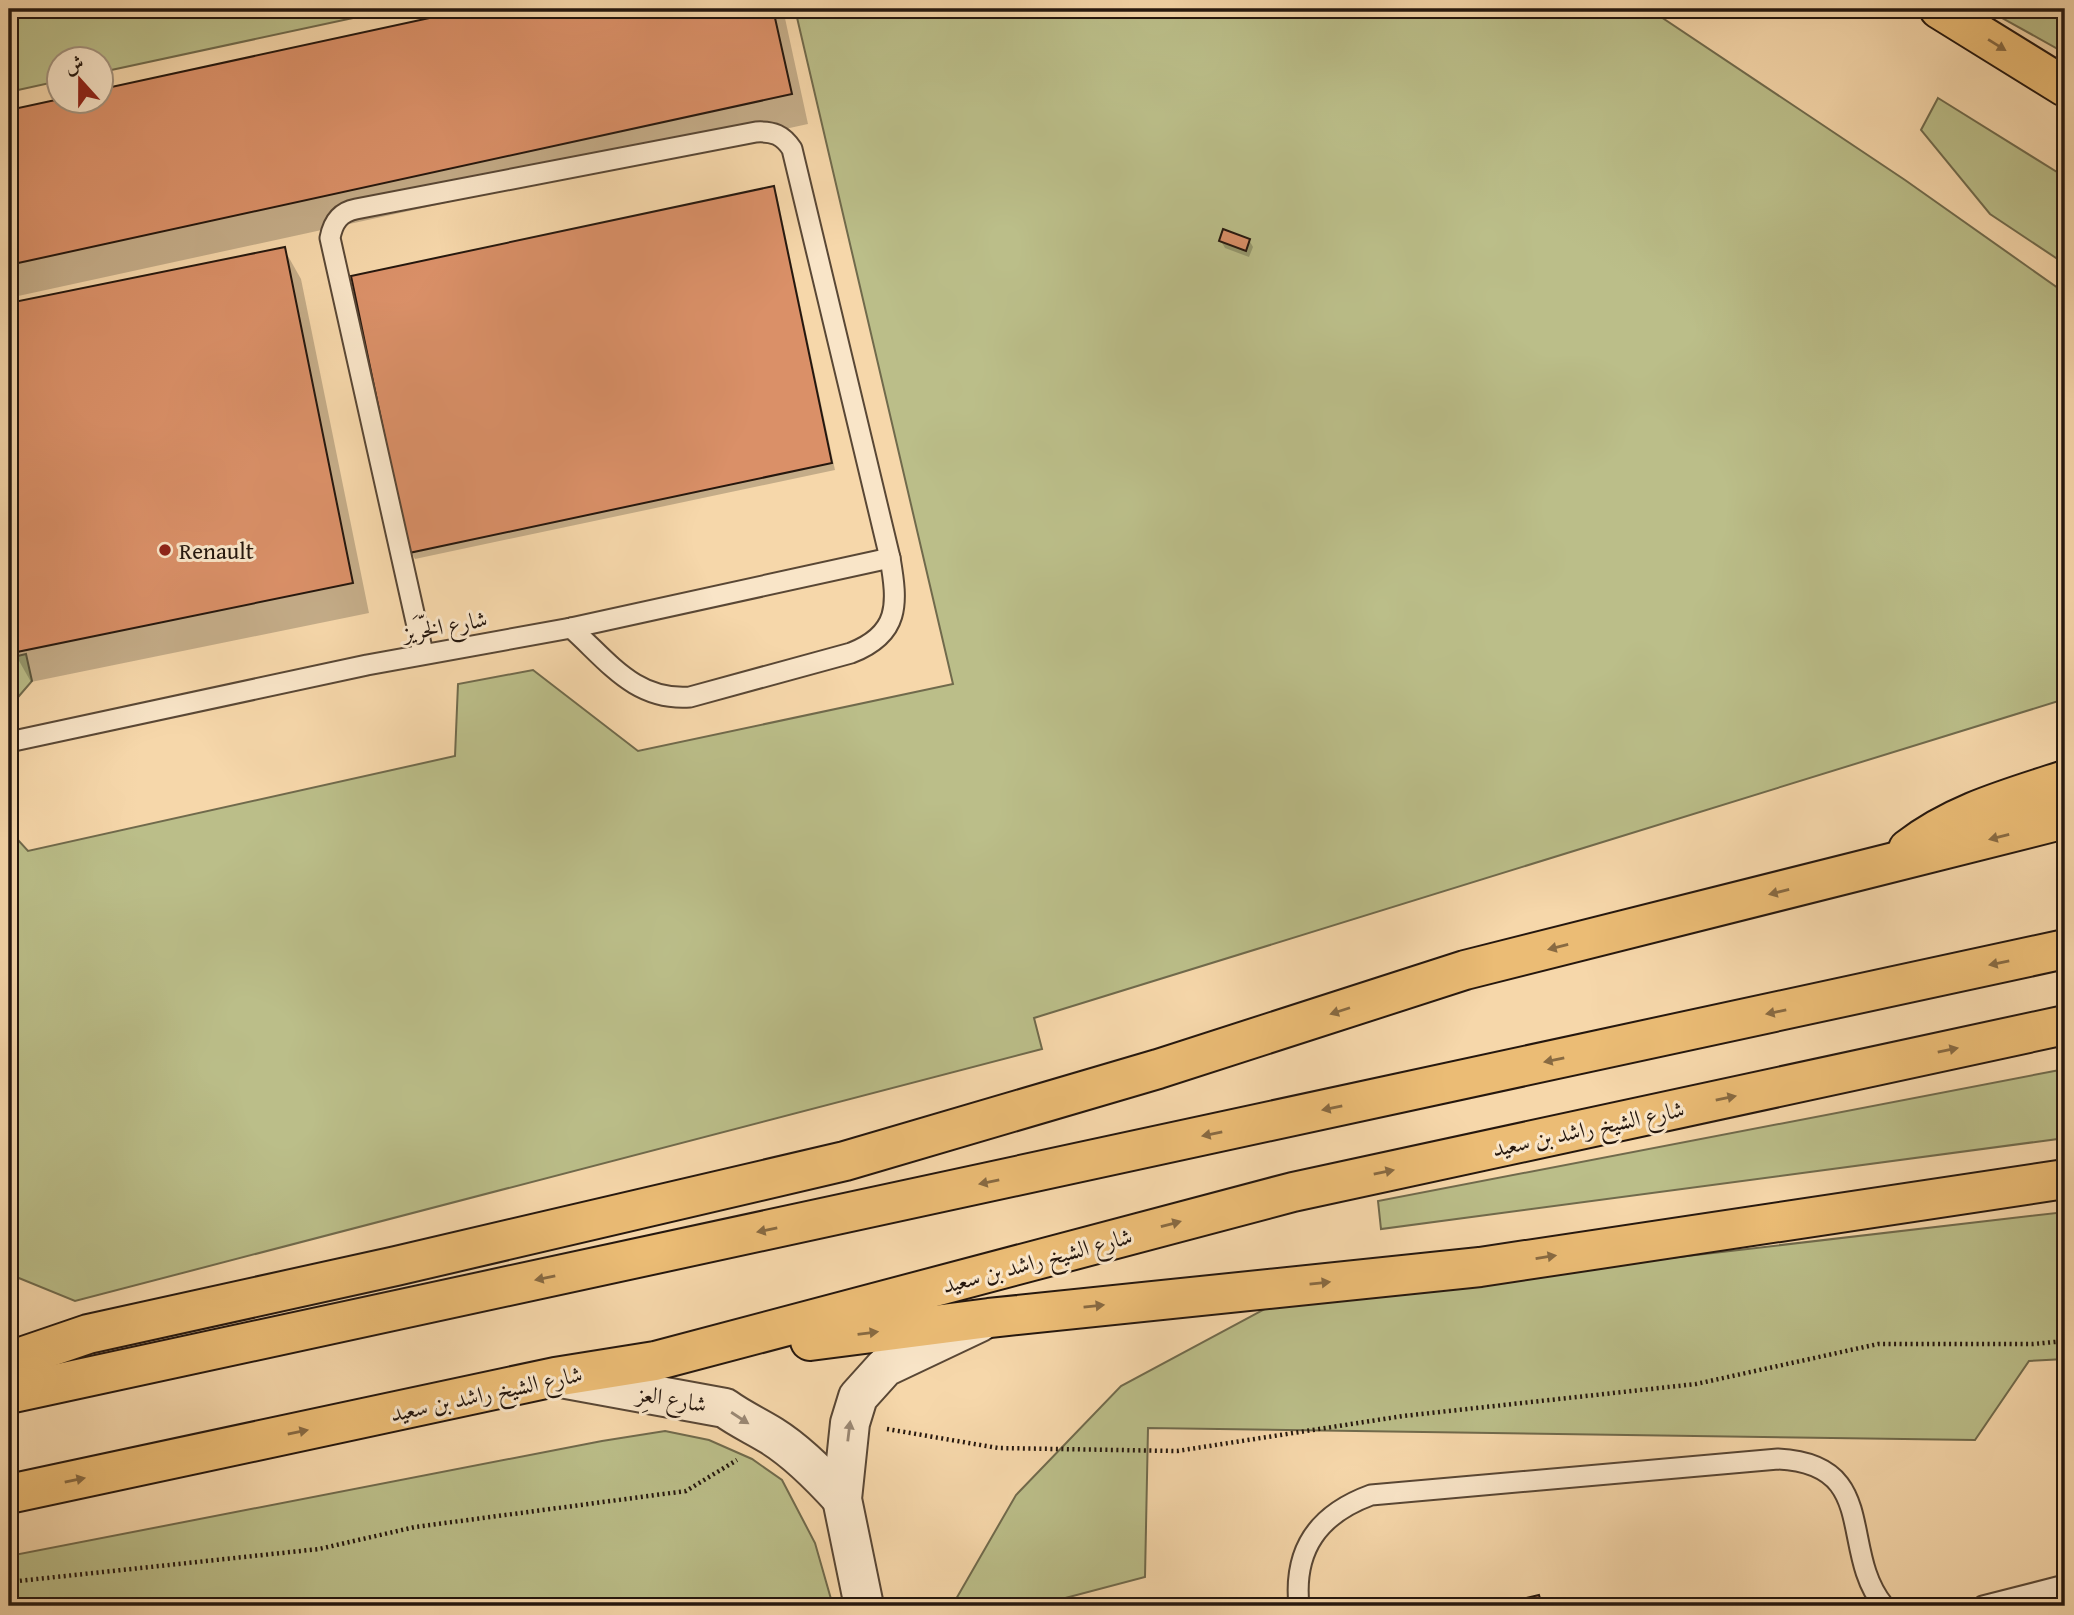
<svg xmlns="http://www.w3.org/2000/svg" width="2074" height="1615" viewBox="0 0 2074 1615" font-family="'Gentium Book Plus',Amiri,serif">
<style>
.green{fill:#bbbe89;stroke:#706a4c;stroke-width:2}
.shadow{fill:#0003}
.building{fill:#da9068;stroke:#25170e;stroke-width:2}
.lines{fill:none;stroke-linecap:round;stroke-linejoin:round}
.lane-casing{stroke:#594735;stroke-width:23}
.street-casing{stroke:#594735;stroke-width:42}
.primary-casing{stroke:#25170e;stroke-width:42}
.path{stroke:#25170e;stroke-width:4.5;stroke-dasharray:2 3.5;stroke-linecap:butt}
.lane{stroke:#f9e5c8;stroke-width:19}
.street{stroke:#f9e5c8;stroke-width:38}
.primary{stroke:#ebbc75;stroke-width:38}
.oneway{fill:#886a42}
.oneway2{fill:#9a8874}
.poi-dot{fill:#8f2418;stroke:#f9e5c8;stroke-width:2.5}
.labels{text-anchor:middle;dominant-baseline:central;stroke-width:6;stroke-linejoin:round;paint-order:stroke}
.poi-label{font-size:23px;fill:#25170e;stroke:#f9e5c8;text-anchor:start}
.street-label{font-size:23px;fill:#25170e;stroke:#f9e5c8}
</style>
<rect width="100%" height="100%" fill="#f6d7aa"/>
<filter id="stains"><feTurbulence type="fractalNoise" baseFrequency=".00286" numOctaves="4"/><feColorMatrix values="0 0 0 0 .2 0 0 0 0 .09 0 0 0 0 .02 0 0 0 .5 -.17"/></filter>
<radialGradient id="worn" r=".72"><stop offset=".6" stop-color="#630" stop-opacity="0"/><stop offset="1" stop-color="#630" stop-opacity=".3"/></radialGradient>
<g class="green">
<path d="M9 9H395L102 72V60H60L59 81 9 92Z"/>
<path d="M795 9H1649L1905 180 2065 293V699L1034 1018 1042 1049 75 1301 9 1274V830L28 851 455 756 458 684 533 670 638 751 953 684Z"/>
<path d="M1986 9H2065V53Z"/>
<path d="M1938 98 2065 177V264L1990 214 1921 130Z"/>
<path d="M26 654 32 681 13 703 9 704V658Z"/>
<path d="M2065 1069V1138L1381 1229 1378 1201Z"/>
<path d="M2065 1212V1359L2029 1361 1975 1440 1148 1428 1145 1577 1035 1606H952L1016 1495 1121 1386 1274 1304Z"/>
<path d="M665 1431 709 1440 752 1459 782 1480 815 1543 833 1606H711C690 1593 670 1601 648 1606H9V1556L602 1441Z"/>
</g>
<g class="shadow">
<path d="M479 9H783L808 124 9 298V111L60 100 102 102V91Z"/>
<path d="M773 188 777 195 835 470 415 559 411 552Z"/>
<path d="M1249 240 1253 247 1249 257 1225 248 1221 241Z"/>
<path d="M284 249 301 279 369 613 31 682 10 645 15 674 9 676V305Z"/>
</g>
<g class="building">
<path d="M471 9H773L792 94 9 265V110L60 99V102H102V89Z"/>
<path d="M774 186 832 463 409 553 351 276Z"/>
<path d="M1223 229 1250 239 1246 251 1219 241Z"/>
<path d="M285 247 353 583 12 653 9 636V303Z"/>
<path d="M1539 1595 1542 1606H1492Z"/>
</g>
<g class="lines">
<defs>
<g id="lane">
<path d="M423 653 330 238C333 222 340 212 356 209L756 132C773 131 783 135 792 149L890 558C898 604 900 634 851 653L690 697C635 701 609 662 571 628"/>
<path d="M9 742 367 665 571 628 890 558"/>
<path d="M1299 1606C1293 1549 1319 1514 1371 1495L1778 1459C1881 1464 1838 1550 1884 1606"/>
<path d="M1983 1606 2065 1585"/>
</g>
<g id="street">
<path d="M561 1378 725 1408C740 1419 756 1426 772 1436 796 1451 823 1478 842 1499"/>
<path d="M864 1606 842 1499 850 1423 858 1397 885 1367 980 1322"/>
</g>
<g id="primary">
<path d="M1939 9 2065 87"/>
<path d="M1908 849C1954 813 2010 798 2065 780"/>
<path d="M810 1341 989 1318 1480 1267 2065 1179"/>
<path d="M9 1361 88 1334 396 1266 845 1161 1158 1069 1465 970 2065 819"/>
<path d="M9 1394 2065 949"/>
<path d="M9 1494 555 1377 655 1361 1293 1192 2065 1025"/>
</g>
</defs>
<use href="#lane" class="lane-casing"/>
<use href="#street" class="street-casing"/>
<use href="#primary" class="primary-casing"/>
<g class="path">
<path d="M887 1429 998 1448 1177 1451 1403 1416 1696 1384 1878 1344H2033L2065 1341"/>
<path d="M9 1582 319 1549 415 1527 686 1491 737 1460"/>
</g>
<use href="#lane" class="lane"/>
<use href="#street" class="street"/>
<use href="#primary" class="primary"/>
</g>
<defs><path id="oneway-solid" d="M-6-.8H1V-3.2L6.5 0L1 3.2V.8H-6Z" transform="scale(1.75)"/></defs>
<g class="oneway">
<use href="#oneway-solid" transform="translate(1997 45) rotate(32)"/>
<use href="#oneway-solid" transform="translate(1999 837) rotate(166)"/>
<use href="#oneway-solid" transform="translate(1779 892) rotate(166)"/>
<use href="#oneway-solid" transform="translate(1558 947) rotate(166)"/>
<use href="#oneway-solid" transform="translate(1999 963) rotate(168)"/>
<use href="#oneway-solid" transform="translate(1340 1011) rotate(162)"/>
<use href="#oneway-solid" transform="translate(1776 1012) rotate(168)"/>
<use href="#oneway-solid" transform="translate(1948 1050) rotate(-12)"/>
<use href="#oneway-solid" transform="translate(1554 1060) rotate(168)"/>
<use href="#oneway-solid" transform="translate(1726 1098) rotate(-12)"/>
<use href="#oneway-solid" transform="translate(1332 1108) rotate(168)"/>
<use href="#oneway-solid" transform="translate(1212 1134) rotate(168)"/>
<use href="#oneway-solid" transform="translate(1384 1172) rotate(-12)"/>
<use href="#oneway-solid" transform="translate(989 1182) rotate(168)"/>
<use href="#oneway-solid" transform="translate(1171 1224) rotate(-15)"/>
<use href="#oneway-solid" transform="translate(767 1230) rotate(168)"/>
<use href="#oneway-solid" transform="translate(1546 1257) rotate(-9)"/>
<use href="#oneway-solid" transform="translate(545 1278) rotate(168)"/>
<use href="#oneway-solid" transform="translate(1320 1283) rotate(-6)"/>
<use href="#oneway-solid" transform="translate(1094 1306) rotate(-6)"/>
<use href="#oneway-solid" transform="translate(868 1333) rotate(-7)"/>
<use href="#oneway-solid" transform="translate(298 1432) rotate(-12)"/>
<use href="#oneway-solid" transform="translate(75 1480) rotate(-12)"/>
</g>
<g class="oneway2">
<use href="#oneway-solid" transform="translate(740 1418) rotate(33)"/>
<use href="#oneway-solid" transform="translate(849 1431) rotate(-83)"/>
</g>
<circle class="poi-dot" cx="165" cy="550" r="7"/>
<g class="labels">
<g class="poi-label">
<text x="179" y="550">Renault</text>
</g>
<g class="street-label">
<text transform="translate(445 625) rotate(-10)">شارع الخّرَيز</text>
<text transform="translate(1588 1128) rotate(-12)">شارع الشيخ راشد بن سعيد</text>
<text transform="translate(1037 1260) rotate(-15)">شارع الشيخ راشد بن سعيد</text>
<text transform="translate(486 1393) rotate(-12)">شارع الشيخ راشد بن سعيد</text>
<text transform="translate(672 1398) rotate(10)">شارع العِز</text>
</g>
</g>
<rect width="2074" height="1615" fill="none" stroke="#f6d7aa" stroke-width="35"/>
<rect x="10" y="10" width="2053" height="1594" fill="none" stroke="#25170e" stroke-width="3.5"/>
<rect x="18" y="18" width="2039" height="1580" fill="none" stroke="#25170e" stroke-width="2"/>
<g transform="translate(80 80) rotate(339)"><circle r="33" fill="#f9e5c8" stroke="#a4937e" stroke-width="2"/>
<path d="M0-5L12 26L0 18L-12 26Z" fill="#8f2418"/>
<text y="-10" font-size="19" font-weight="bold" text-anchor="middle" fill="#25170e">ش</text>
</g>
<rect width="100%" height="100%" filter="url(#stains)"/>
<rect width="100%" height="100%" fill="url(#worn)"/>
</svg>
